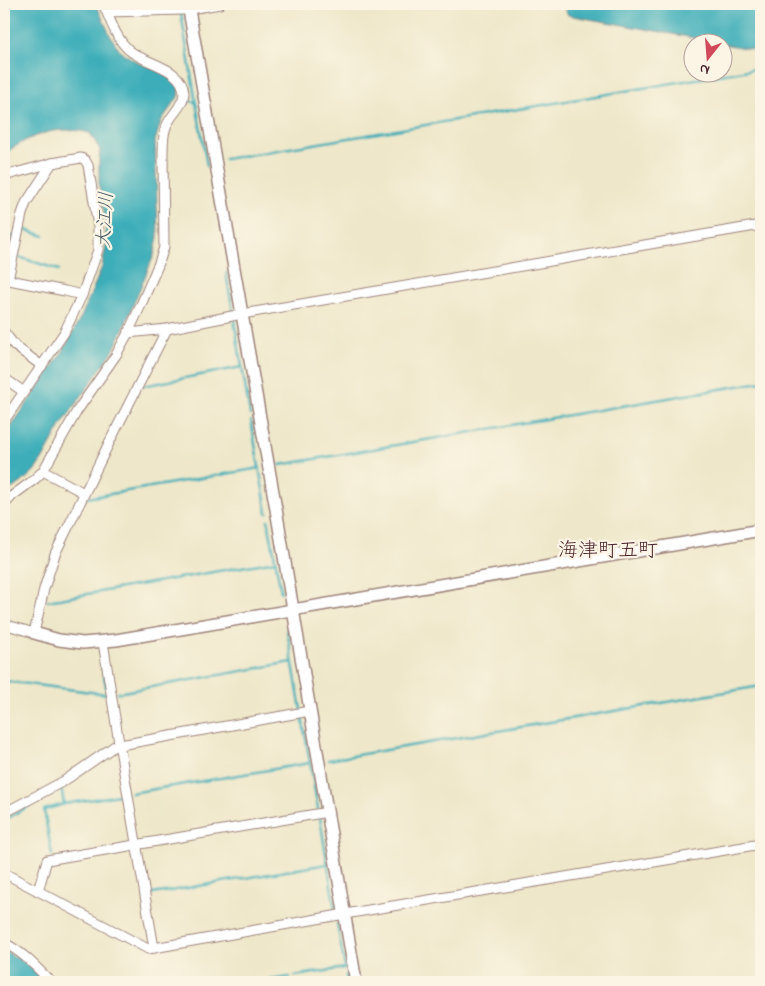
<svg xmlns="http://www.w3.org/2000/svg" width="765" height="986" viewBox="0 0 765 986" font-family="'Indie Flower','Klee One',sans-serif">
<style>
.water{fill:#3eaeb9;stroke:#446672}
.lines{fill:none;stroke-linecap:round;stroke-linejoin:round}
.stream{stroke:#3eaeb9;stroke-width:2.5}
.minor-casing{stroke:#9c837a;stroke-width:11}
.tertiary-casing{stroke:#9c837a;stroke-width:14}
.minor{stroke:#fff;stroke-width:9}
.tertiary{stroke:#fff;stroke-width:11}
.labels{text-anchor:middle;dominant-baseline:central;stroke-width:4.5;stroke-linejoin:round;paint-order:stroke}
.water-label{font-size:19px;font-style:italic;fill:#455864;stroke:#fcf5e5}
.quarter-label{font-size:20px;fill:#4a1f2b;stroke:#fcf5e5}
</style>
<rect width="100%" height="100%" fill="#fcf5e5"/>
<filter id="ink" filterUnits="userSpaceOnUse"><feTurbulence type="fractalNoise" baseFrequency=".02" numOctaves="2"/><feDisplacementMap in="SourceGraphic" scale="10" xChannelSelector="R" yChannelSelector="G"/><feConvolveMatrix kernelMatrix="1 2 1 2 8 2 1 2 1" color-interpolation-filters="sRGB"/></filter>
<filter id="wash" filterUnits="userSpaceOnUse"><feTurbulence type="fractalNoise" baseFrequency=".0096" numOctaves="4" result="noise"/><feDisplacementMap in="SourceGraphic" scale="20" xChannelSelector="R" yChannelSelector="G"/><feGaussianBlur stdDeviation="1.12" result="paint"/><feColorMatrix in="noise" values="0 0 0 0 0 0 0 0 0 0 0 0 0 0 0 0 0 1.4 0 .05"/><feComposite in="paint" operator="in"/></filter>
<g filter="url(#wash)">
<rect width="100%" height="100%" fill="#eee7c9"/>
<g class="water">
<path d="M4 4H96L111 37 120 51 137 62 165 73 179 85 178 97 161 121 155 141 158 237 154 255 124 327 113 351 62 424 42 460 35 470 21 483 4 493V437L63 351 82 315 102 267 106 245V223L99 186V160L100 150 90 133C56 125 32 134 4 154Z"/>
<path d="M567 4H761V51L723 44 722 42H716L568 15 566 11Z"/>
<path d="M4 951C20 958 34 969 46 982H4Z"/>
</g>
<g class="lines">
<g class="stream">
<path d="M180 4V6"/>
<path d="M181 13 196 103"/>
<path d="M187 99 196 103 207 166"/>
<path d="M225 159 761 68"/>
<path d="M23 229 44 236"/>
<path d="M4 235 13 236 10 251"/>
<path d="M16 256 59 270"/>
<path d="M226 273 233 312"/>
<path d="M234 319 250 415"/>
<path d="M143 386 242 367"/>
<path d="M251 421 267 513"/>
<path d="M280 465 761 382"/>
<path d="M87 498 260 468"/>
<path d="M268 520 281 592"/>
<path d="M48 601 276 561"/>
<path d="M287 630 301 710"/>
<path d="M100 652 107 693"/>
<path d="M4 681 107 694"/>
<path d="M117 693 292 662"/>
<path d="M302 717 318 809"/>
<path d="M328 760 761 686"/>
<path d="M131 793 310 763"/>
<path d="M320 818 335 910"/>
<path d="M4 837 8 818 61 788 64 804"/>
<path d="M52 855 44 810 64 804 125 794"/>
<path d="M147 895 327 864"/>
<path d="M346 975 347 982"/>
<path d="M295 976 345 968 337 924"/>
<path d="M257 982 290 977"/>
</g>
</g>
</g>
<g filter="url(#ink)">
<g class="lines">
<defs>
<g id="minor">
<path d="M107 12 184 10 220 4"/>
<path d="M4 176 52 163 81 158 85 160 88 165 98 226V250L82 295 64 333 4 421"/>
<path d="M4 279 65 291 82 295"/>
<path d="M8 280 22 214 26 203 52 163"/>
<path d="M4 332 15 346 42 366"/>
<path d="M128 333 167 329 242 314 761 225"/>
<path d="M4 378 24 392"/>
<path d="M43 471 84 493"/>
<path d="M4 505 12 496 35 479 43 471 77 411 116 355 128 333 140 307 159 263 164 247 163 153C163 145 163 135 166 127 170 115 184 106 184 93 183 67 144 64 129 50 115 38 111 20 103 4"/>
<path d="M4 624 34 633 44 589 55 554 109 443 167 329"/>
<path d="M103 642 119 743 154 948"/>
<path d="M120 745 310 711"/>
<path d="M4 813 64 781 119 743"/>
<path d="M4 873 148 949 345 914 761 844"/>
<path d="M38 891 47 860 328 812"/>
<path d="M4 943C23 952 36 967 51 982"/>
</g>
<g id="tertiary">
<path d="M188 4 277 515 356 982"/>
<path d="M34 633 59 640 83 643 116 640 761 530"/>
</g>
</defs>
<use href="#minor" class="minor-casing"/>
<use href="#tertiary" class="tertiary-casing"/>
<use href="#minor" class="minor"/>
<use href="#tertiary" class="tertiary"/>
</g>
</g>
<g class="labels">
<g class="water-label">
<text transform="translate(106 220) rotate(-87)">大江川</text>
</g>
<g class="quarter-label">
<text x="608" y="551">海津町五町</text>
</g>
</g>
<rect width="765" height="986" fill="none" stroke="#fcf5e5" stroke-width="20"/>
<g transform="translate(708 58) rotate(197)"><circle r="24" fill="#fcf5e5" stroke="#b59f9b"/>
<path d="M0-4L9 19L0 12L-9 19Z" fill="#d1495b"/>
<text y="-8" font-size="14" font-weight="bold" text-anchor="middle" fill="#4a1f2b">N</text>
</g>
</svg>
